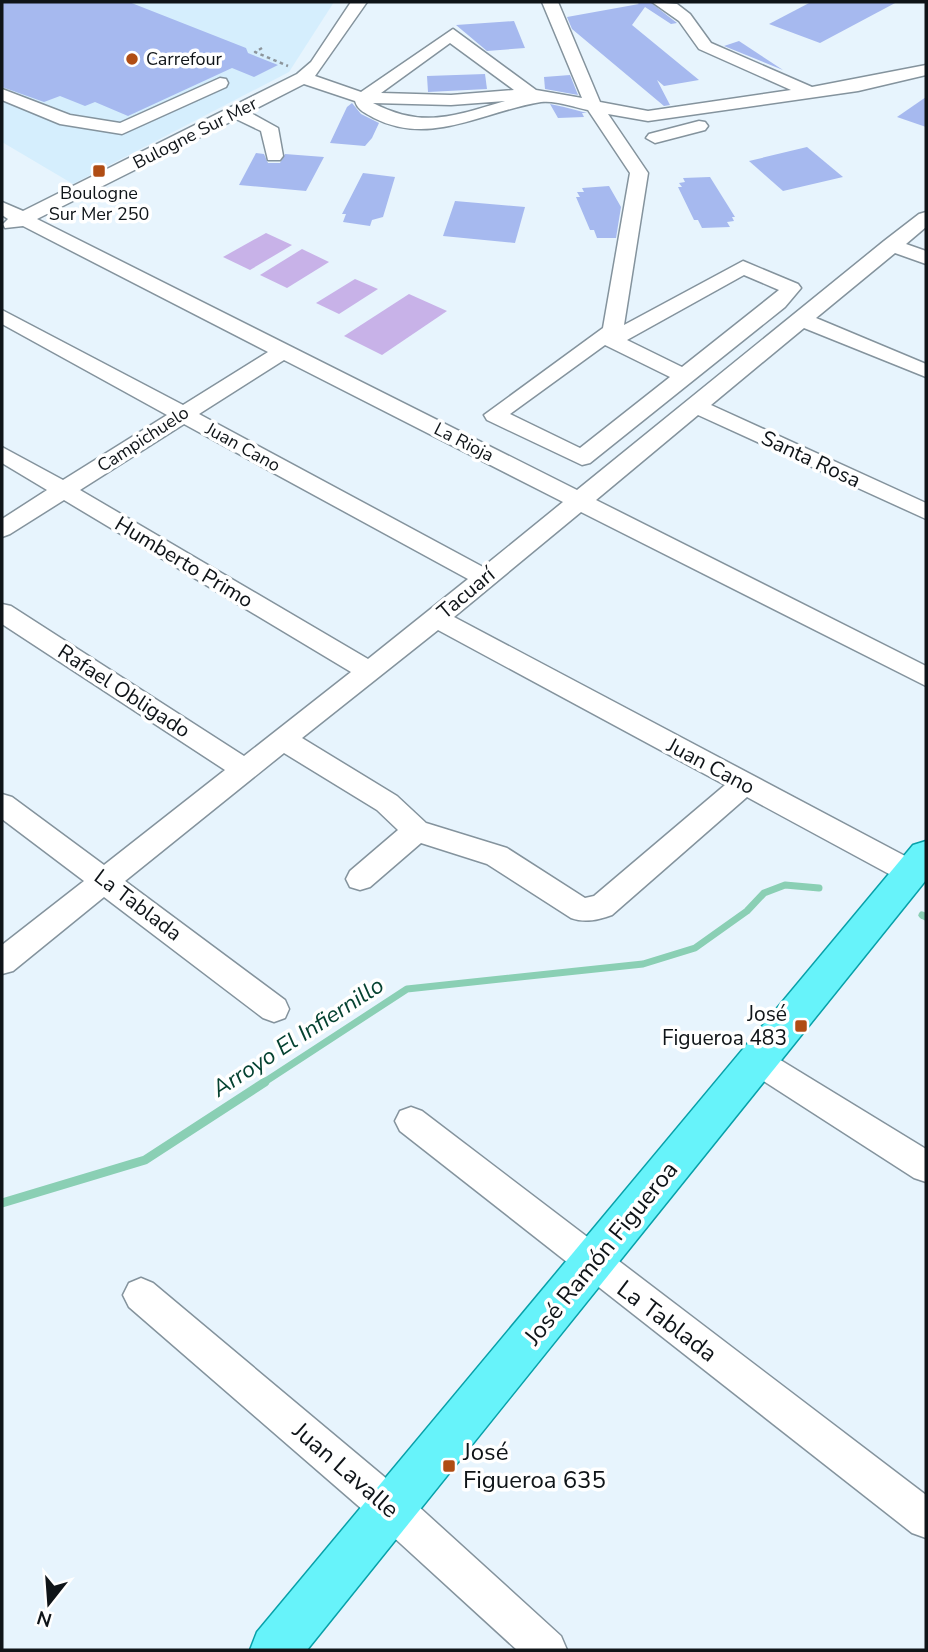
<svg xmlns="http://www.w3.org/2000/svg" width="928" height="1652" viewBox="0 0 928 1652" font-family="'Nunito Sans',sans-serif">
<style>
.built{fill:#d5eefd}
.green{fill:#c8b2e8}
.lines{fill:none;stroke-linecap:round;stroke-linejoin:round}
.stream-far1{stroke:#8acfb4;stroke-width:7}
.stream{stroke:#8acfb4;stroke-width:9}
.building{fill:#a6b9ef}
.minor-casing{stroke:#84939d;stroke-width:3}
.major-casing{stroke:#07a0a9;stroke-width:3}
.path{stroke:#8c959c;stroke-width:2.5;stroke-dasharray:3.5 3.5;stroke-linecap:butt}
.minor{fill:#fff;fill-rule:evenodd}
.major{fill:#67f3fa;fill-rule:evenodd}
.poi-dot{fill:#b04d14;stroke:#fff;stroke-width:2.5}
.labels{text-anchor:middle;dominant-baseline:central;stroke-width:7;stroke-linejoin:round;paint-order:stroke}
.far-poi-label{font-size:18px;fill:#0f1418;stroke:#fff;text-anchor:start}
.far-street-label{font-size:18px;fill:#0f1418;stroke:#fff}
.street-label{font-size:21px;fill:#0f1418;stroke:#fff}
.poi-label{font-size:21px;fill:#0f1418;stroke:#fff;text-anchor:end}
.water-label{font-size:23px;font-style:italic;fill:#054231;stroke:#fff}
.near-street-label{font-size:24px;fill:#0f1418;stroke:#fff}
.near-poi-label{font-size:24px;fill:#0f1418;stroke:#fff;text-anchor:start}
</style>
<rect width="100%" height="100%" fill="#e7f4fd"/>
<path class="built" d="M2 2H334L289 72 73 184 2 142Z"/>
<g class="green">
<path d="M266 233 292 245 250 270 223 257Z"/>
<path d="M302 249 329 262 287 288 260 275Z"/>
<path d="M355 279 378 289 339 314 316 303Z"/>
<path d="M409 294 447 311 382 355 344 336Z"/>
</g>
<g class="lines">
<g class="stream-far1">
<path d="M922 915 926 917"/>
<path d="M263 1083 407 989 643 964 695 948 747 911 764 893 785 885 819 888"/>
</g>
<path class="stream" d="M2 1203 145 1160 265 1082"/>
</g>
<g class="building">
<path d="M2 2H129L246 48 248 53 278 65 254 77 232 68 128 116 95 102 85 106 60 96 44 102 2 87Z"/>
<path d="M636 2H650L677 23 671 24 645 7 632 25 699 80 664 86 657 80 670 105 664 106 572 29 567 17 639 4Z"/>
<path d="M811 2H897L820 43 769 24Z"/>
<path d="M514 21 525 48 487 51 456 25Z"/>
<path d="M739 41 783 70 724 46Z"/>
<path d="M485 74 487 89 428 92 427 76Z"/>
<path d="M570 75 578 95 545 89 544 77Z"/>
<path d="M926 97V127L897 117Z"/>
<path d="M352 103 361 114 379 123 372 138 365 146 330 143 347 107Z"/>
<path d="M550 104 564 107 587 113H582L584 117 558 118Z"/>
<path d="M807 147 843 177 783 191 749 161Z"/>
<path d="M256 153 264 154 268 163H280L285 154 324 157 306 191 239 185Z"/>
<path d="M363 173 395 177 383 217 372 220 370 226 343 222 346 214H342Z"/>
<path d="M710 177 735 217H732L734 221 727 222 730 227 702 228 698 220H694L678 187H682L679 183 685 182 683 178Z"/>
<path d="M609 186 621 207 616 238H597L594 230H590L576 197H580L577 192H584L582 188Z"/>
<path d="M455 201 525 207 515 243 443 236Z"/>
</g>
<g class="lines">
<defs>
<g id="minor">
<path d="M351 2H367L315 76 361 92 453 29 536 90 582 98 542 2H558L600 102 648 111 791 90 699 49 679 21 652 2 677 4 690 14 711 43 812 87 926 65V75L858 91 648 121 608 114 648 173 624 325 743 261 798 284 801 288 785 307 590 463 582 465 487 420 484 415 603 328 630 173 588 110C574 107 555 100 541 102 484 111 431 147 374 118 366 113 358 111 355 101L304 84 249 112 278 128 283 156 280 160H268L261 131 236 119 37 219 577 490 884 241 919 214 926 212V227L906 244 926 251V264L895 253 816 318 926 364V377L804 328 711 405 926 503V519L698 415 596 500 926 666V686L581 512 454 617 922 865 926 873 922 881 912 884 902 881 747 797 612 915C598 920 585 923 571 918L487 864 421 843 370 887 360 890 350 887 346 879 350 871 398 830 377 810 284 753 125 881 285 1000 289 1009 285 1018 274 1022 263 1018 104 897 13 971 2 974V945L84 881 2 819V794L12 797 104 865 225 770 2 624V604L11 606 244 756 351 672 64 500 10 534 2 537V519L47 490 2 463V447L63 480 167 415 2 324V310L183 405 268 352 23 226 5 228 3 224 8 219 2 215V202L23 211 297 74 311 62ZM450 43 514 90 451 95 381 93ZM505 101C454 116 423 129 373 103L451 105ZM744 275 779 290 682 367 627 340ZM605 345 670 377 580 448 510 414ZM284 360 563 502 483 567 199 414ZM184 424 468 579 368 659 80 490ZM438 630 725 785 594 896 585 898 507 848 426 823 397 796 302 738Z"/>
<path d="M220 78 226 79 228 83 226 87 122 134 60 124 2 100V89L70 115 120 123Z"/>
<path d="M699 121 705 122 708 126 705 130 655 143 646 138 649 134Z"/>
<path d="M759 1047 926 1149V1182L914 1178 748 1071 743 1061 748 1051Z"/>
<path d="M411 1107 422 1111 926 1495V1538L912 1533 400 1131 395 1121 400 1111Z"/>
<path d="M141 1278 153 1283 406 1495 561 1636 567 1650H517L378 1523 129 1307 123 1295 129 1283Z"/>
</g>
<path id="major" d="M926 841V880L307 1650H250L257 1632 913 845Z"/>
</defs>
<use href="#minor" class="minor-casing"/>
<use href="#major" class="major-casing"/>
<path class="path" d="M262 48 255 52 288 66"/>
<use href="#minor" class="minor"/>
<use href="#major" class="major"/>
</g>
<g class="poi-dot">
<circle cx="132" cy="59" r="7"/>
<rect x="92" y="164" width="14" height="14" rx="3.5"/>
<rect x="794" y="1019" width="14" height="14" rx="3.5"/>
<rect x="442" y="1459" width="14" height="14" rx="3.5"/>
</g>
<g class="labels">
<g class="far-poi-label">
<text x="146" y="59">Carrefour</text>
<text x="99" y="193" text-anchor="middle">Boulogne<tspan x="99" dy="21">Sur Mer 250</tspan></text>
</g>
<g class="far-street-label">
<text transform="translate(195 133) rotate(-27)">Bulogne Sur Mer</text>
<text transform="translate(143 439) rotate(-33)">Campichuelo</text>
<text transform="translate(464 442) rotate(27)">La Rioja</text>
<text transform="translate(243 447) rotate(29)">Juan Cano</text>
</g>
<g class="street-label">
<text transform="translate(811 459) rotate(25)">Santa Rosa</text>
<text transform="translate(184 562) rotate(31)">Humberto Primo</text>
<text transform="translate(466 593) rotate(-40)">Tacuarí</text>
<text transform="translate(124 691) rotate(33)">Rafael Obligado</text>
<text transform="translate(711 766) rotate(28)">Juan Cano</text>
<text transform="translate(138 905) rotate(37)">La Tablada</text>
</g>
<g class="poi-label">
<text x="787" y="1014">José<tspan x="787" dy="24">Figueroa 483</tspan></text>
</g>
<g class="water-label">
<text transform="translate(298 1037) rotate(-33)">Arroyo El Infiernillo</text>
</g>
<g class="near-street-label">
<text transform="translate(601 1253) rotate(-51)">José Ramón Figueroa</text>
<text transform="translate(667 1321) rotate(37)">La Tablada</text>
<text transform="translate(346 1470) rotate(41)">Juan Lavalle</text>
</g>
<g class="near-poi-label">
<text x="463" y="1452">José<tspan x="463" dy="28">Figueroa 635</tspan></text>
</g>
</g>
<rect width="928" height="1652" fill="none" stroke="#0f1418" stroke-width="7"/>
<g transform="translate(49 1603) rotate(197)" stroke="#ffffff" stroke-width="5" paint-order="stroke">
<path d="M0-5L12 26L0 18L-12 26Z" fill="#0f1418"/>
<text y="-10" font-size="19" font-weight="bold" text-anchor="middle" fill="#0f1418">N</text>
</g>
</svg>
